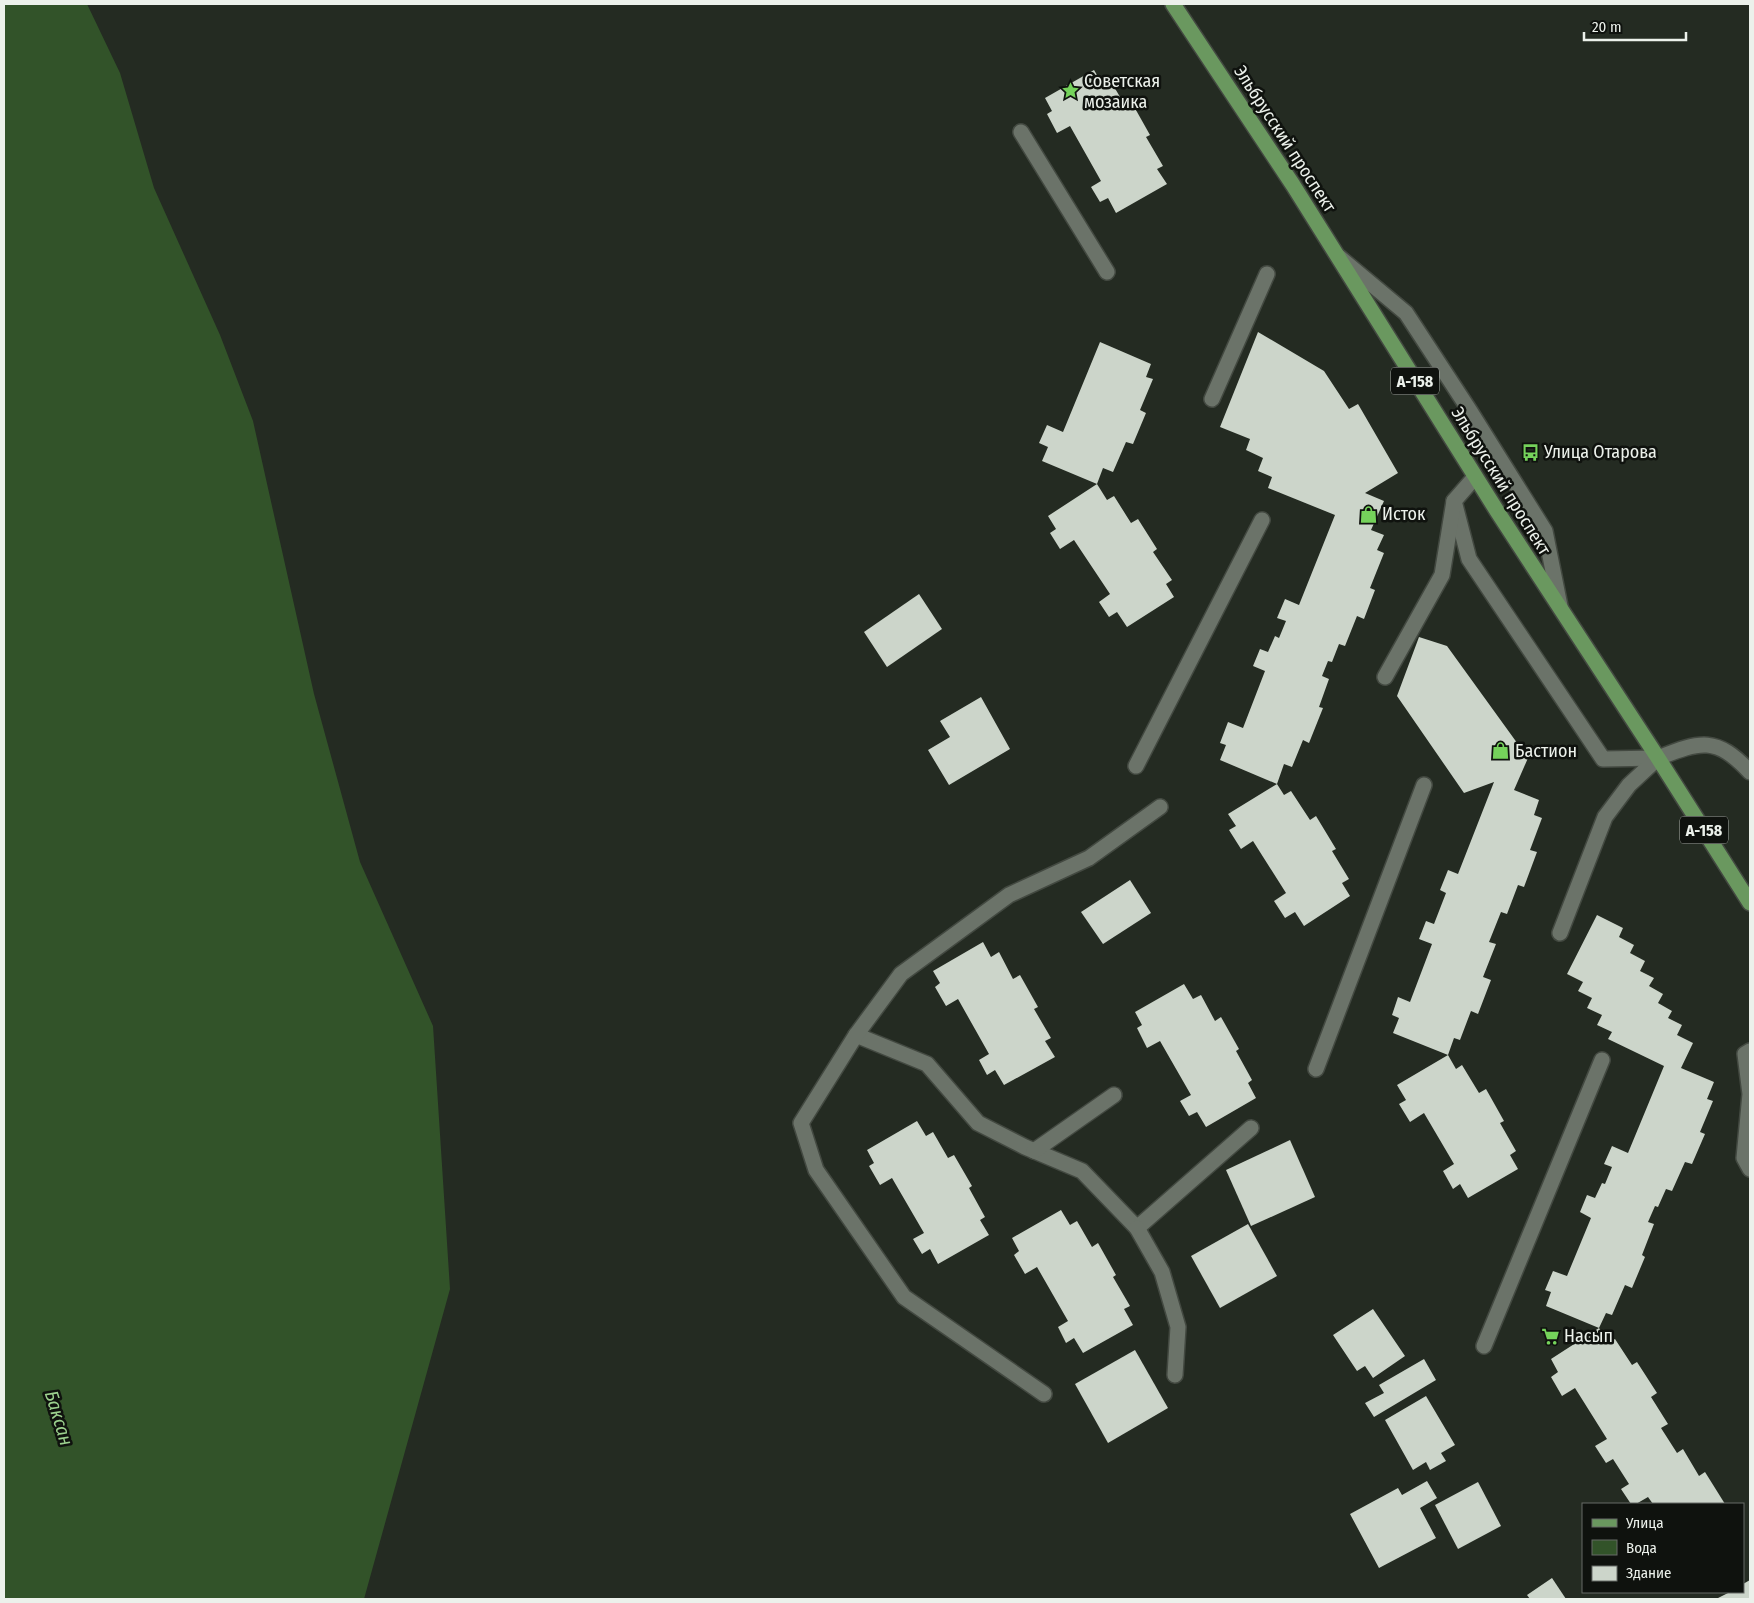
<svg xmlns="http://www.w3.org/2000/svg" width="1754" height="1603" viewBox="0 0 1754 1603" font-family="'Fira Sans Condensed',sans-serif">
<style>
.water{fill:#325329}
.building{fill:#ccd5ca}
.lines{fill:none;stroke-linecap:round;stroke-linejoin:round}
.service-casing{stroke:#434941;stroke-width:18}
.minor-casing{stroke:#434941;stroke-width:18}
.primary-casing{stroke:#434941;stroke-width:18}
.service{stroke:#6b7369;stroke-width:15}
.minor{stroke:#6b7369;stroke-width:15}
.primary{stroke:#6a985f;stroke-width:15}
.labels{text-anchor:middle;dominant-baseline:central;stroke-width:5;stroke-linejoin:round;paint-order:stroke}
.shield{fill:#0f120e;stroke:#aaaea9;stroke-width:1}
.shield-label{font-size:16px;font-weight:bold;fill:#ecf1eb}
.poi-label{font-size:18px;fill:#ecf1eb;stroke:#0f120e;text-anchor:start}
.street-label{font-size:18px;fill:#ecf1eb;stroke:#0f120e}
.water-label{font-size:19px;font-style:italic;fill:#9bd08d;stroke:#0f120e}
</style>
<rect width="100%" height="100%" fill="#242b22"/>
<path class="water" d="M4 4H87L120 73 154 188 220 335 253 421 314 694 360 862 433 1026 450 1289 364 1599H4Z"/>
<g class="building">
<path d="M1094 70 1103 85 1110 80 1126 107 1132 103 1150 135 1146 137 1163 166 1157 169 1167 184 1116 213 1108 198 1100 202 1091 187 1101 181 1070 126 1057 133 1047 114 1052 111 1045 98Z"/>
<path d="M1258 332 1324 371 1349 409 1358 404 1398 473 1365 493 1384 501 1371 530 1384 535 1377 550 1384 553 1370 588 1375 590 1364 619 1357 616 1345 646 1339 644 1332 662 1328 661 1322 676 1329 679 1319 707 1323 708 1309 743 1303 740 1292 767 1284 764 1277 784 1284 795 1291 791 1310 820 1316 816 1336 849 1332 851 1349 879 1342 883 1350 896 1304 926 1295 912 1285 918 1274 901 1286 893 1253 841 1241 849 1229 830 1236 826 1228 814 1277 784 1220 760 1226 745 1220 743 1228 722 1243 728 1265 671 1253 666 1260 649 1268 652 1275 636 1279 638 1286 621 1277 618 1285 599 1299 605 1335 515 1268 488 1272 477 1258 471 1263 458 1246 450 1250 439 1220 427Z"/>
<path d="M1100 342 1151 364 1146 377 1153 379 1140 410 1146 413 1133 444 1126 442 1113 472 1103 468 1097 484 1042 461 1048 447 1039 443 1047 425 1063 432Z"/>
<path d="M1097 484 1107 500 1114 496 1131 523 1138 519 1157 549 1153 552 1172 580 1166 584 1174 597 1127 627 1117 612 1109 617 1099 602 1110 594 1074 540 1060 549 1050 533 1056 529 1048 516Z"/>
<path d="M919 594 942 629 887 667 864 632Z"/>
<path d="M1419 637 1447 646 1528 758 1514 790 1539 800 1534 815 1542 818 1530 850 1537 852 1524 887 1518 885 1507 914 1501 912 1489 942 1496 944 1483 977 1491 980 1478 1014 1471 1011 1460 1040 1454 1038 1448 1055 1456 1069 1462 1065 1479 1093 1486 1089 1504 1121 1500 1123 1516 1151 1510 1155 1518 1169 1468 1198 1460 1184 1453 1189 1443 1171 1454 1164 1424 1113 1410 1122 1399 1104 1406 1100 1397 1085 1448 1055 1393 1033 1399 1018 1392 1015 1398 997 1410 1002 1432 944 1419 939 1426 921 1434 924 1446 893 1440 890 1448 870 1458 874 1494 782 1464 793 1397 696Z"/>
<path d="M981 697 1010 749 949 785 928 750 950 737 940 721Z"/>
<path d="M1130 880 1151 913 1103 944 1081 912Z"/>
<path d="M1597 915 1623 928 1619 937 1634 945 1630 953 1645 961 1640 971 1654 978 1649 986 1663 994 1658 1003 1672 1011 1668 1018 1682 1025 1677 1035 1693 1043 1681 1068 1714 1082 1707 1099 1713 1101 1700 1132 1705 1134 1692 1164 1685 1162 1672 1191 1666 1189 1658 1207 1655 1206 1648 1222 1654 1224 1642 1255 1645 1257 1632 1288 1625 1285 1612 1315 1606 1313 1599 1328 1609 1342 1615 1339 1632 1365 1637 1362 1657 1393 1651 1397 1668 1424 1661 1428 1677 1453 1683 1449 1699 1476 1705 1472 1725 1504H1653L1648 1497 1636 1504H1631L1621 1489 1629 1484 1613 1459 1606 1463 1595 1446 1607 1439 1575 1388 1562 1396 1551 1377 1558 1372 1551 1359 1599 1328 1546 1306 1551 1292 1545 1290 1553 1271 1567 1276 1591 1218 1580 1212 1587 1195 1595 1198 1602 1183 1605 1184 1612 1167 1604 1164 1612 1146 1628 1153 1664 1066 1608 1039 1612 1032 1597 1025 1602 1015 1587 1008 1592 998 1578 991 1583 982 1567 974Z"/>
<path d="M983 942 991 957 999 952 1013 979 1020 975 1038 1007 1034 1009 1051 1038 1045 1041 1055 1057 1004 1085 995 1070 987 1075 979 1060 989 1054 958 999 946 1006 935 987 940 983 933 971Z"/>
<path d="M1184 984 1193 999 1201 995 1215 1021 1221 1017 1239 1049 1236 1051 1252 1080 1248 1083 1256 1098 1206 1127 1197 1112 1189 1116 1180 1101 1191 1095 1160 1041 1147 1048 1137 1028 1142 1025 1135 1012Z"/>
<path d="M917 1121 926 1136 933 1132 948 1158 954 1155 972 1186 969 1188 985 1217 980 1220 989 1235 938 1264 930 1249 922 1254 913 1239 924 1233 892 1178 880 1185 869 1166 874 1163 867 1150Z"/>
<path d="M1290 1140 1315 1197 1251 1226 1226 1170Z"/>
<path d="M1061 1210 1070 1225 1077 1221 1092 1247 1098 1243 1116 1275 1113 1277 1130 1306 1124 1309 1133 1325 1083 1353 1074 1338 1066 1343 1058 1327 1068 1321 1037 1267 1025 1274 1014 1255 1019 1251 1012 1238Z"/>
<path d="M1248 1224 1277 1276 1220 1308 1191 1256Z"/>
<path d="M1373 1309 1405 1356 1373 1378 1365 1366 1357 1371 1333 1335Z"/>
<path d="M1135 1350 1168 1408 1108 1443 1075 1384Z"/>
<path d="M1424 1359 1436 1380 1374 1417 1365 1403 1384 1393 1379 1385Z"/>
<path d="M1426 1396 1455 1445 1441 1453 1446 1461 1430 1470 1426 1462 1413 1470 1385 1420Z"/>
<path d="M1427 1481 1437 1498 1420 1508 1436 1538 1379 1568 1350 1514 1398 1488 1402 1495Z"/>
<path d="M1478 1482 1501 1526 1458 1549 1435 1505Z"/>
<path d="M1552 1578 1566 1599H1530L1527 1595Z"/>
<path d="M1750 1580V1599H1716L1730 1592H1743V1584Z"/>
</g>
<g class="lines">
<defs>
<g id="service">
<path d="M1021 132 1107 272"/>
<path d="M1339 257 1406 313 1470 411 1545 531 1560 606"/>
<path d="M1212 399 1267 274"/>
<path d="M1454 501 1469 559 1603 759 1658 758"/>
<path d="M1385 677 1442 575 1454 501 1475 477"/>
<path d="M1136 766 1262 520"/>
<path d="M1560 933 1605 817 1629 785 1658 758"/>
<path d="M856 1035 927 1064 978 1123 1025 1147 1082 1171 1137 1228 1251 1128"/>
<path d="M1750 1051 1745 1054 1750 1094 1744 1158 1750 1169"/>
<path d="M1316 1069 1424 785"/>
<path d="M1034 1151 1114 1095"/>
<path d="M1137 1228 1162 1272 1178 1327 1175 1375"/>
<path d="M1484 1346 1602 1060"/>
<path d="M1044 1394 904 1297 816 1170 801 1123 856 1035 901 974 1009 895 1089 858 1160 807"/>
</g>
<path id="minor" d="M1658 758C1701 741 1716 736 1750 772"/>
<path id="primary" d="M1173 4 1293 185 1497 511 1658 758 1750 903"/>
</defs>
<use href="#service" class="service-casing"/>
<use href="#minor" class="minor-casing"/>
<use href="#primary" class="primary-casing"/>
<use href="#service" class="service"/>
<use href="#minor" class="minor"/>
<use href="#primary" class="primary"/>
</g>
<defs>
<symbol id="sight-bare" viewBox="-9 -9 18 18"><path d="M0-6L1.8-2.2L6-1.7L2.9 1.2L3.7 5.4L0 3.3L-3.7 5.4L-2.9 1.2L-6-1.7L-1.8-2.2Z" fill="#75d25b" stroke="#0f120e" stroke-width="2.5" paint-order="stroke"/></symbol>
<symbol id="bus-bare" viewBox="-9 -9 18 18"><path d="M-5-6H5V4H4V6H2V4H-2V6H-4V4H-5ZM-3.5-4V0h7V-4ZM-3.5 1.2v1.5H-2V1.2ZM2 1.2v1.5H3.5V1.2Z" fill="#75d25b" stroke="#0f120e" stroke-width="2.5" paint-order="stroke"/></symbol>
<symbol id="shop-bare" viewBox="-9 -9 18 18"><path d="M-5-2.5h2.3a2.7 3.5 0 0 1 5.4 0H5L5.5 6h-11ZM-1.5-2.5h3a1.5 2.3 0 0 0-3 0Z" fill="#75d25b" stroke="#0f120e" stroke-width="2.5" paint-order="stroke"/></symbol>
<symbol id="supermarket-bare" viewBox="-9 -9 18 18"><path d="M-6-5.5h2.5l.6 2H6L4.5 2H-2.5L-4.4-4H-6ZM-1.5 3.2a1.3 1.3 0 1 0 .1 0ZM3 3.2a1.3 1.3 0 1 0 .1 0Z" fill="#75d25b" stroke="#0f120e" stroke-width="2.5" paint-order="stroke"/></symbol>
</defs>
<g fill-rule="evenodd">
<use href="#sight-bare" x="1058" y="78" width="25" height="25"/>
<use href="#bus-bare" x="1518" y="440" width="25" height="25"/>
<use href="#shop-bare" x="1356" y="502" width="25" height="25"/>
<use href="#shop-bare" x="1488" y="738" width="25" height="25"/>
<use href="#supermarket-bare" x="1538" y="1324" width="25" height="25"/>
</g>
<g class="labels">
<g class="shield">
<rect x="1391" y="367.5" width="48" height="27" rx="4"/>
<rect x="1680" y="816.5" width="48" height="27" rx="4"/>
</g>
<g class="shield-label">
<text x="1415" y="381">А-158</text>
<text x="1704" y="830">А-158</text>
</g>
<g class="poi-label">
<text x="1084" y="81">Советская<tspan x="1084" dy="21">мозаика</tspan></text>
<text x="1544" y="452">Улица Отарова</text>
<text x="1382" y="514">Исток</text>
<text x="1515" y="751">Бастион</text>
<text x="1564" y="1336">Насып</text>
</g>
<g class="street-label">
<text transform="translate(1285 139) rotate(57)">Эльбрусский проспект</text>
<text transform="translate(1501 481) rotate(58)">Эльбрусский проспект</text>
</g>
<g class="water-label">
<text transform="translate(59 1418) rotate(73)">Баксан</text>
</g>
</g>
<rect width="1754" height="1603" fill="none" stroke="#ecf1eb" stroke-width="10"/>
<rect x="1582" y="1503" width="162" height="90" fill="#0f120e" stroke="#676b66"/>
<rect x="1592" y="1519" width="25" height="8" fill="#6a985f" stroke="#676b66"/>
<text x="1626" y="1528" font-size="15" fill="#ecf1eb">Улица</text>
<rect x="1592" y="1540" width="25" height="15" fill="#325329" stroke="#676b66"/>
<text x="1626" y="1553" font-size="15" fill="#ecf1eb">Вода</text>
<rect x="1592" y="1566" width="25" height="15" fill="#ccd5ca" stroke="#676b66"/>
<text x="1626" y="1578" font-size="15" fill="#ecf1eb">Здание</text>
<path d="M1584 32v8h102v-8" fill="none" stroke="#ecf1eb" stroke-width="2.5"/>
<text x="1592" y="32" font-size="15" fill="#ecf1eb" stroke="#0f120e" stroke-width="4" paint-order="stroke">20 m</text>
</svg>
